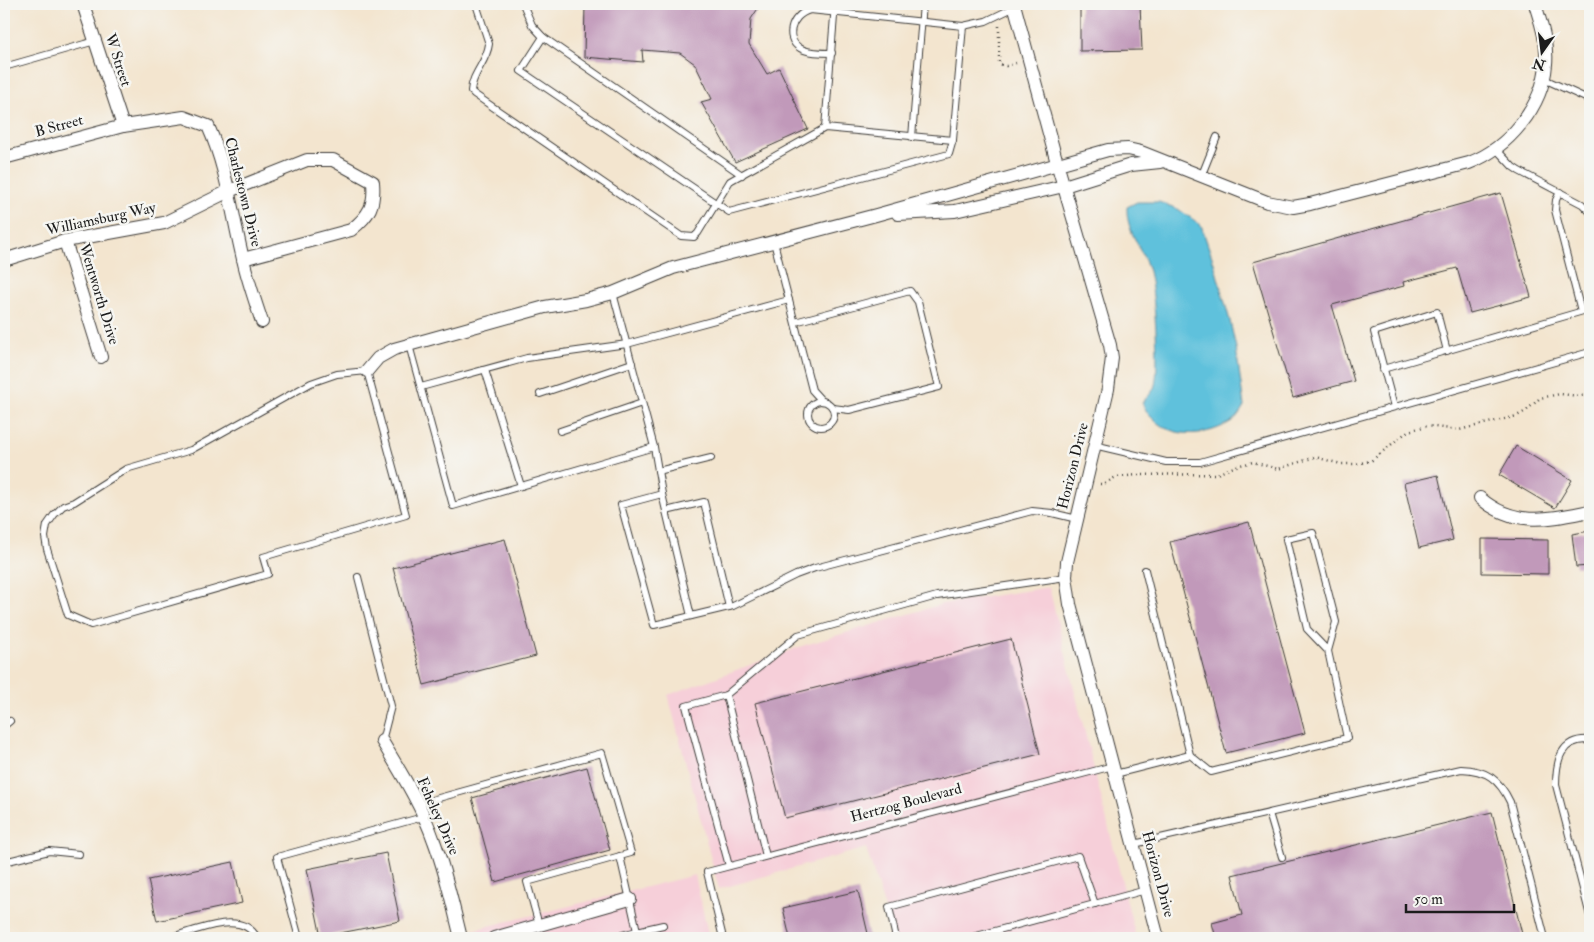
<svg xmlns="http://www.w3.org/2000/svg" width="1594" height="942" viewBox="0 0 1594 942" font-family="'IM FELL Double Pica',serif">
<style>
.built{fill:#f6cfd9}
.water{fill:#5ec1dc;stroke:#3d6e7c}
.building{fill:#c199ba}
.lines{fill:none;stroke-linecap:round;stroke-linejoin:round}
.lane-casing{stroke:#3c3a37;stroke-width:8}
.street-casing{stroke:#3c3a37;stroke-width:14}
.path{stroke:#3c3a37;stroke-width:2.5;stroke-dasharray:1 4;stroke-linecap:butt}
.lane{stroke:#fff;stroke-width:6}
.street{stroke:#fff;stroke-width:12}
.labels{text-anchor:middle;dominant-baseline:central;stroke-width:5;stroke-linejoin:round;paint-order:stroke}
.street-label{font-size:15px;fill:#1c1c1c;stroke:#f6f6f2}
</style>
<rect width="100%" height="100%" fill="#f6f6f2"/>
<filter id="ink" filterUnits="userSpaceOnUse"><feTurbulence type="fractalNoise" baseFrequency=".02" numOctaves="2"/><feDisplacementMap in="SourceGraphic" scale="10" xChannelSelector="R" yChannelSelector="G"/><feConvolveMatrix kernelMatrix="1 2 1 2 8 2 1 2 1" color-interpolation-filters="sRGB"/></filter>
<filter id="wash" filterUnits="userSpaceOnUse"><feTurbulence type="fractalNoise" baseFrequency=".0096" numOctaves="4" result="noise"/><feDisplacementMap in="SourceGraphic" scale="20" xChannelSelector="R" yChannelSelector="G"/><feGaussianBlur stdDeviation="1.12" result="paint"/><feColorMatrix in="noise" values="0 0 0 0 0 0 0 0 0 0 0 0 0 0 0 0 0 1.4 0 .05"/><feComposite in="paint" operator="in"/></filter>
<g filter="url(#wash)">
<rect width="100%" height="100%" fill="#f3e5cf"/>
<g class="built">
<path d="M1049 587 1136 938H894L866 848 719 889 668 695 802 646 942 604Z"/>
<path d="M695 875 709 938H475L473 930Z"/>
</g>
<path class="water" d="M1137 202H1159L1178 209 1201 225 1214 263 1230 321 1236 348 1244 406C1241 411 1237 418 1232 421 1209 436 1174 440 1153 419 1148 415 1145 408 1142 403 1146 398 1152 393 1154 388 1161 373 1154 285 1148 268 1141 246 1126 231 1127 207Z"/>
<g id="blocks">
<g class="building">
<path d="M585 4H761L751 19 749 44 767 74 779 68 808 129 735 162 701 102 712 99 695 64 680 53 642 50 643 62 584 57Z"/>
<path d="M1080 4H1140L1142 50 1080 51Z"/>
<path d="M1501 193 1531 297 1470 313 1457 268 1403 282 1404 286 1332 305 1354 381 1293 398 1253 262Z"/>
<path d="M1516 446 1572 480 1555 508 1499 475Z"/>
<path d="M1438 475 1453 540 1419 548 1404 483Z"/>
<path d="M1249 522 1305 733 1226 753 1170 542Z"/>
<path d="M1590 531V566L1576 567 1572 534Z"/>
<path d="M505 539 536 656 424 685 393 568Z"/>
<path d="M1482 539 1548 540V574L1482 573Z"/>
<path d="M1011 639 1040 754 785 818 755 703Z"/>
<path d="M587 767 610 850 495 882 472 798Z"/>
<path d="M1492 812 1523 938H1216L1212 923 1242 915 1232 875Z"/>
<path d="M386 853 400 921 321 937 307 869Z"/>
<path d="M233 862 242 903 157 921 148 880Z"/>
<path d="M858 891 869 938H790L783 908Z"/>
</g>
</g>
</g>
<g filter="url(#ink)">
<use href="#blocks" fill-opacity="0" stroke="#3c3a37" stroke-width="1"/>
<g class="lines">
<defs>
<g id="lane">
<path d="M476 4 489 44C487 62 472 73 471 91L474 94 681 236 694 237 698 233 730 181 825 128 953 140"/>
<path d="M523 4 532 25 543 37"/>
<path d="M832 53C823 53 812 53 804 50 783 42 790 15 810 10L963 26 986 21 1015 7"/>
<path d="M4 67 95 41"/>
<path d="M1544 79 1590 100"/>
<path d="M825 128 835 4"/>
<path d="M912 137 923 4"/>
<path d="M1496 149 1513 167 1519 171 1582 204 1590 212"/>
<path d="M742 175 543 37 521 71 729 212 949 154 953 140 963 26"/>
<path d="M1201 177 1217 137"/>
<path d="M1560 192 1556 200 1555 210 1581 311"/>
<path d="M774 242 812 390 822 401"/>
<path d="M613 293 654 447 662 494 691 616"/>
<path d="M795 322 910 291 918 302 939 387 849 410 833 408"/>
<path d="M409 345 453 506 654 447"/>
<path d="M1383 369 1590 309"/>
<path d="M485 370 521 486"/>
<path d="M367 371 406 515 263 557 268 574 91 625 68 615 47 549 45 537 47 525 54 515 63 506 74 502 126 469 191 450 311 383 337 374Z"/>
<path d="M421 387 527 358 627 344 789 300"/>
<path d="M540 394 632 363"/>
<circle cx="821" cy="414" r="13"/>
<path d="M1394 407 1374 332 1437 312 1447 351"/>
<path d="M560 431 642 403"/>
<path d="M1094 445 1166 462H1200L1590 352"/>
<path d="M658 471 711 458"/>
<path d="M662 494 621 505 654 625 733 606 796 575 815 568 1032 511 1052 513 1077 519"/>
<path d="M666 511 704 502 729 607"/>
<path d="M358 577 391 706 382 741"/>
<path d="M726 695 766 856"/>
<path d="M4 726 10 721"/>
<path d="M1590 740C1561 738 1556 760 1556 785L1590 916"/>
<path d="M1190 755 1211 772 1347 738 1328 651 1336 622 1313 533 1286 539 1307 629 1328 651"/>
<path d="M1115 774 1190 755 1145 570"/>
<path d="M417 804 602 753 631 853 527 882 539 925"/>
<path d="M1269 813 1282 857"/>
<path d="M1134 844 1461 769C1487 770 1499 779 1510 802L1545 938"/>
<path d="M4 862 49 851 79 854"/>
<path d="M729 866 686 706 726 695 798 635 937 596 1066 577"/>
<path d="M637 931 663 925"/>
<path d="M170 938C176 935 185 933 192 931 212 925 245 914 257 938"/>
<path d="M299 938 277 857 423 817"/>
<path d="M610 938 637 931 620 856"/>
<path d="M723 938 707 872 1113 766"/>
<path d="M896 938 889 907 1078 856 1095 904"/>
<path d="M969 938 1146 890"/>
</g>
<g id="street">
<path d="M83 4 123 126"/>
<path d="M1014 4 1057 163 1110 345 1112 358 1108 389 1067 562 1066 577 1070 604 1158 938"/>
<path d="M4 158 123 126 184 117 208 126C227 168 232 214 243 259 248 281 255 301 262 322"/>
<path d="M898 214 955 211 1064 186 1131 165 1160 162"/>
<path d="M65 241 101 357"/>
<path d="M4 260 65 241 164 223 229 191 307 160H333L373 182C375 205 370 215 351 230L243 259"/>
<path d="M367 371 378 358 394 349 545 307 586 300 613 293 673 268 876 215 1108 150 1128 149 1141 152 1267 202 1293 207 1310 204 1469 163C1508 148 1543 107 1546 64 1548 44 1541 23 1535 4"/>
<path d="M1480 498C1515 528 1549 519 1590 511"/>
<path d="M382 741C401 773 422 806 434 841 446 873 453 906 461 938"/>
<path d="M494 938 630 899"/>
</g>
</defs>
<use href="#lane" class="lane-casing"/>
<use href="#street" class="street-casing"/>
<g class="path">
<path d="M999 26V64L1006 66 1016 63"/>
<path d="M1100 484H1104L1116 477 1138 475 1217 474 1236 466 1253 462 1278 469 1315 457 1341 464H1355L1371 461 1408 431 1427 426 1459 430 1517 416 1526 411 1540 398 1560 394 1580 396 1590 394"/>
</g>
<use href="#lane" class="lane"/>
<use href="#street" class="street"/>
</g>
</g>
<g class="labels">
<g class="street-label">
<text transform="translate(118 60) rotate(72)">W Street</text>
<text transform="translate(59 126) rotate(-15)">B Street</text>
<text transform="translate(243 192) rotate(76)">Charlestown Drive</text>
<text transform="translate(101 219) rotate(-12)">Williamsburg Way</text>
<text transform="translate(99 294) rotate(73)">Wentworth Drive</text>
<text transform="translate(1073 466) rotate(-76)">Horizon Drive</text>
<text transform="translate(906 803) rotate(-15)">Hertzog Boulevard</text>
<text transform="translate(438 816) rotate(66)">Feheley Drive</text>
<text transform="translate(1158 874) rotate(75)">Horizon Drive</text>
</g>
</g>
<rect width="1594" height="942" fill="none" stroke="#f6f6f2" stroke-width="20"/>
<g transform="translate(1542 52) rotate(194)" stroke="#f6f6f2" stroke-width="4" paint-order="stroke">
<path d="M0-4L9 19L0 12L-9 19Z" fill="#1c1c1c"/>
<text y="-8" font-size="14" font-weight="bold" text-anchor="middle" fill="#1c1c1c">N</text>
</g>
<path d="M1406 904v8h108v-8" fill="none" stroke="#1c1c1c" stroke-width="2.5"/>
<text x="1414" y="904" font-size="15" fill="#1c1c1c" stroke="#f6f6f2" stroke-width="4" paint-order="stroke">50 m</text>
</svg>
